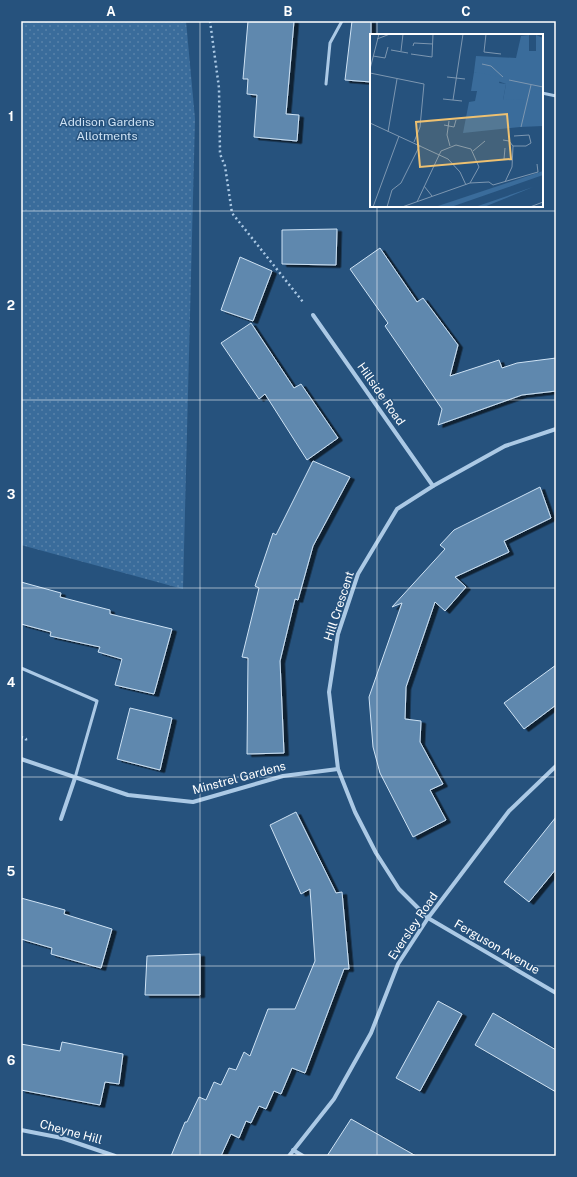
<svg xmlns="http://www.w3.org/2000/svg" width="577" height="1177" viewBox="0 0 577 1177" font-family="'Public Sans',sans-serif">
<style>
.garden{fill:url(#garden-dots)}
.building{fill:#5e88ae;stroke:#cee2f4;filter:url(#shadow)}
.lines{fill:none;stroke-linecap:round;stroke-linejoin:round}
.path{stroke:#abc9e5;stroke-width:2.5;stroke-dasharray:2 3;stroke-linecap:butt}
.service{stroke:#abc9e5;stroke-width:3}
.minor{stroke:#abc9e5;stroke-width:4}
.grid{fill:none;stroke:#fff;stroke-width:1;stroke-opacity:0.55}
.labels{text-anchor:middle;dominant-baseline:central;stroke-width:3;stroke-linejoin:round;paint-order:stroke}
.park-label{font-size:12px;fill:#cee2f4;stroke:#26527d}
.street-label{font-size:12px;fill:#fff;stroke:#26527d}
.inset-road{fill:none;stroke:#7d97b1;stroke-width:1}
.view{fill:#eec171;fill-opacity:0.15;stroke:#eec171;stroke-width:2}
.inset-edge{fill:none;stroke:#fff;stroke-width:2}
.neatline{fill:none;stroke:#fff;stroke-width:1.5}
.grid-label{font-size:13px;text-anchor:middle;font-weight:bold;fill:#fff}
</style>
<defs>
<pattern id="garden-dots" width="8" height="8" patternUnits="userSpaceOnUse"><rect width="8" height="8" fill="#3a6c9b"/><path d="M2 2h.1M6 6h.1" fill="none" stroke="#5882aa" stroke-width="1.8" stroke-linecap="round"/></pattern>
<filter id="shadow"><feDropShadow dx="4.5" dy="2.5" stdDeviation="0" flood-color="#0009"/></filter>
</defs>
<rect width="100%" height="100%" fill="#26527d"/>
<path class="garden" d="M21 21H186L195 119 183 589 21 545Z"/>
<g class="building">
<path d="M248 21H294L286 114 299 115 297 141 254 137 257 95 247 94 248 79H243Z"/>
<path d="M352 21H371V82L345 80Z"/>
<path d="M337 229 336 265 282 264V230Z"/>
<path d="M380 248 417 302 423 298 458 345 450 376 499 360 502 368 517 363 556 358V391L522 395 438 425 442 409 385 326 388 323 350 269Z"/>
<path d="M240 257 272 271 253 321 221 310Z"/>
<path d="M251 323 294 388 301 384 338 438 307 460 265 394 259 399 221 343Z"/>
<path d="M313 461 350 477 313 546 298 600 295 599 280 661 284 753 247 754 248 658 242 657 259 588 255 586 273 533 276 535Z"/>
<path d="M540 487 551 518 504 541 509 552 455 577 466 587 445 611 435 602 406 687 405 719 421 721 420 742 443 784 430 790 446 820 413 837 380 773 373 747 369 697 402 603 392 607 445 549 440 545 454 530Z"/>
<path d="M21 582 61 593 60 597 110 610V614L172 629 154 694 115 685 122 659 98 652 100 647 50 636 51 632 21 624Z"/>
<path d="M556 665V705L524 729 504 703Z"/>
<path d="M130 708 172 718 160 770 117 759Z"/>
<path d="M296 812 336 893 342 892 349 969H344L305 1073 292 1068 281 1094 274 1091 266 1109 259 1106 251 1123 246 1121 239 1138 231 1134 221 1156H171L185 1122H187L199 1097 206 1100 214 1082 221 1085 229 1068 236 1070 244 1052 250 1056 268 1009H295L315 961 310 889 301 894 270 825Z"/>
<path d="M556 817V869L529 902 504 882Z"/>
<path d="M21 898 65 910 64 914 112 929 101 968 51 954 52 948 21 939Z"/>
<path d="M200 954V995H145L147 956Z"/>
<path d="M438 1001 462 1014 420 1091 396 1078Z"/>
<path d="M493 1013 556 1050V1092L475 1045Z"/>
<path d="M62 1042 123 1054 119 1084 105 1082 100 1105 21 1090V1044L60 1051Z"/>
<path d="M351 1119 416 1156H327Z"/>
</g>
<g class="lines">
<g class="path">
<path d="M210 21 219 88 220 154 225 166 232 213 303 302"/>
<path d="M21 737 26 739V742"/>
</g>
<g class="service">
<path d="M326 84 330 43 342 21"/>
<path d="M542 93 556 96"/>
<path d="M21 668 97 701 75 778"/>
</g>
<g class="minor">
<path d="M313 315 433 486"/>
<path d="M556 429 505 446 433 486 397 509 358 574 338 634 329 692 338 769 355 812 376 853 399 889 428 918 556 993"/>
<path d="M21 759 128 795 193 802 283 776 338 769"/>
<path d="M61 819 75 778"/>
<path d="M21 1130 62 1138 115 1156"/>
<path d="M293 1150 303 1156"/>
<path d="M289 1156 334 1099 371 1033 398 964 428 918 509 811 556 766"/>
</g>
</g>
<path class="grid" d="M200 21V1156M377 21V35M377 206V1156M21 211H556M21 400H556M21 588H556M21 777H556M21 966H556"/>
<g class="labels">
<g class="park-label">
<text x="107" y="122">Addison Gardens<tspan x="107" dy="14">Allotments</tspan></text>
</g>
<g class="street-label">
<text transform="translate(381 394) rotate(55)">Hillside Road</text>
<text transform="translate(339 606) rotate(-72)">Hill Crescent</text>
<text transform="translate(239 778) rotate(-15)">Minstrel Gardens</text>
<text transform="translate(413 926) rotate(-56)">Eversley Road</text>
<text transform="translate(497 947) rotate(30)">Ferguson Avenue</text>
<text transform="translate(71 1132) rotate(15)">Cheyne Hill</text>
</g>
</g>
<g transform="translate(370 34)">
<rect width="173" height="173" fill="#26527d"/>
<path d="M173 137V141L81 173H65ZM163 153 114 173H105Z" fill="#3a6c9b"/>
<path d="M159 1V17H166V1L173 4V92L150 93 133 66 136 50 104 38 106 22 146 24 151 2Z" fill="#3a6c9b"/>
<path d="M104 38 131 43 129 49 136 50 133 66 154 65 150 93 93 99 99 68 105 67 107 57H101Z" fill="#3a6c9b"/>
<path class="inset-road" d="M114 0H144M116 0 114 18 131 20M7 5 20 0M43 12 44 9 63 10M21 16 38 19M31 17 33 0M41 20 62 23 63 0M3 22 15 24 18 13M112 30 121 32 133 43M0 35 9 0M0 39 54 50 50 93 44 108M77 43 95 45M139 46 173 53M73 65 92 67M83 66 93 0M79 87 77 101 80 112M0 89 78 125 90 138 96 151M74 91 84 93 86 86M151 93 161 51M18 98 27 45M133 106 139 107 143 112 142 133 135 148M143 112H156L161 109 159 101 144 102M135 114 134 125 142 126M103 117 115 107M100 149 119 148 123 151 168 138 167 130M54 152 62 162M3 173 29 102M17 173 22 156 31 149 50 111M32 173 100 149 109 133 101 115 86 111 71 117 47 168M160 173 173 168"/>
<path class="view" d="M137 80 141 125 50 133 46 88Z"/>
<rect width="173" height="173" class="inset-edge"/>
</g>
<rect width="577" height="1177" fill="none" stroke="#26527d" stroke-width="44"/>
<rect x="22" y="22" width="533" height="1133" class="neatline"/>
<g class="grid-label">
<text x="111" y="16">A</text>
<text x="288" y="16">B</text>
<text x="466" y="16">C</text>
<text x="11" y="121">1</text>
<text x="11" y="310">2</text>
<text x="11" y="499">3</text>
<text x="11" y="687">4</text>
<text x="11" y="876">5</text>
<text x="11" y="1065">6</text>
</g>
</svg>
